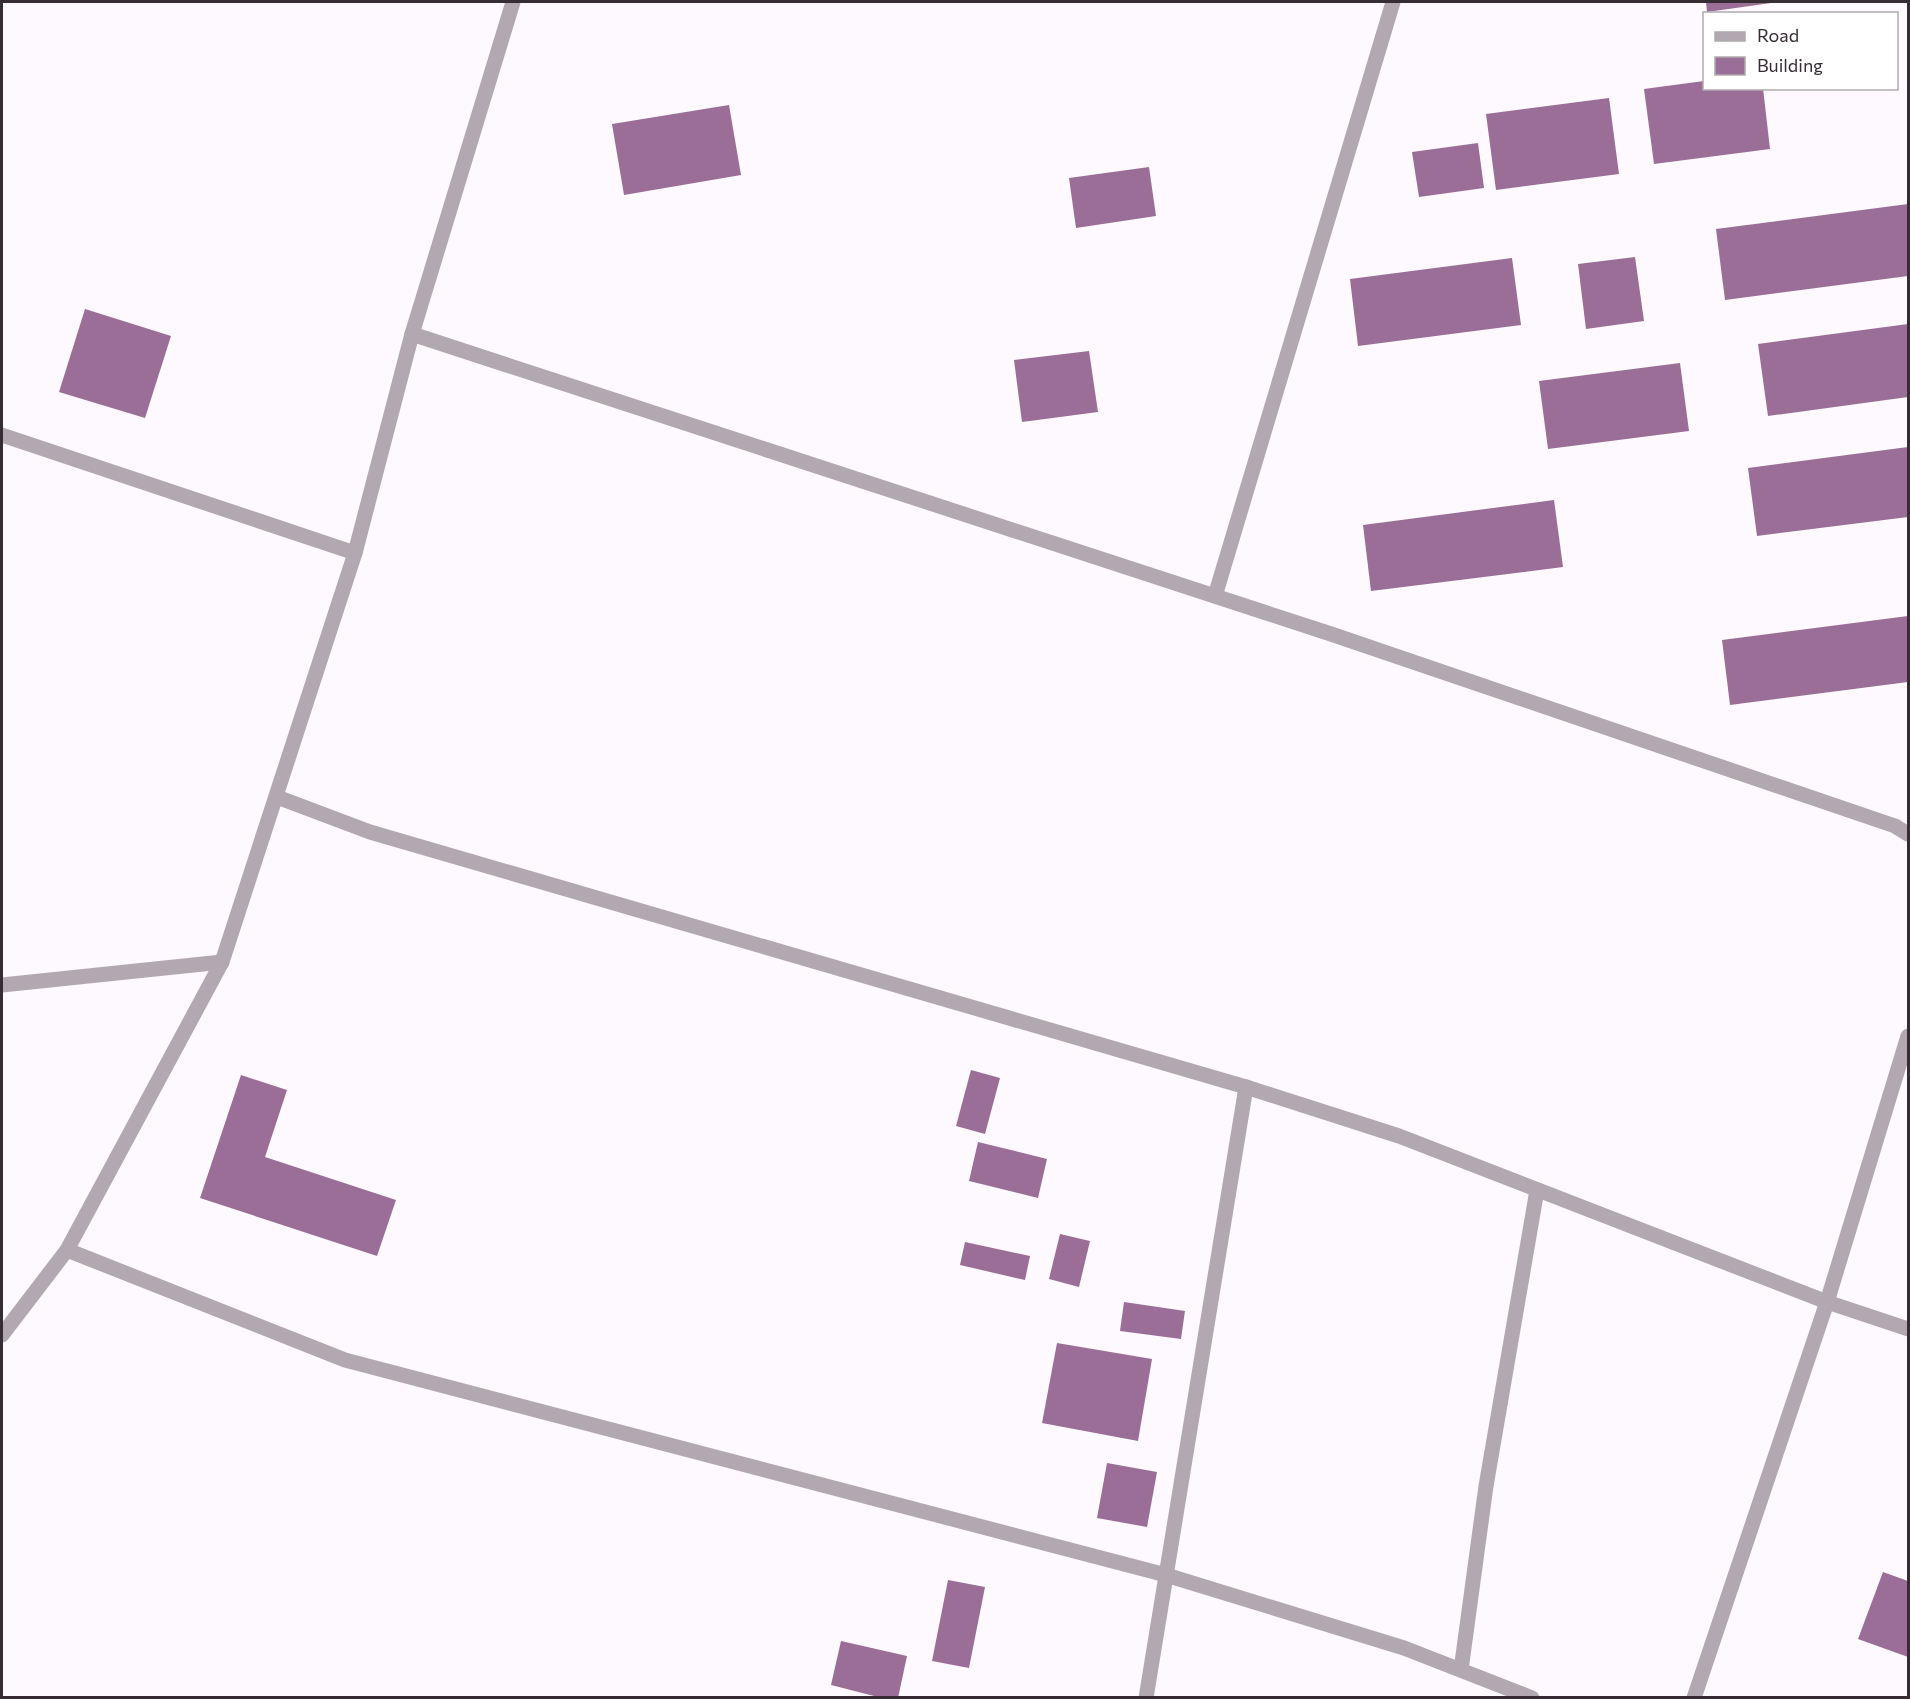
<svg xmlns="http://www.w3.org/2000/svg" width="1910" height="1699" viewBox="0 0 1910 1699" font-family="Commissioner,sans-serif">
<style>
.building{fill:#9a6e96}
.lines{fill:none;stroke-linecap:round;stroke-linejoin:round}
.street{stroke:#b2a8b1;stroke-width:15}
</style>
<rect width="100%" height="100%" fill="#fef9fe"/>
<g class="building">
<path d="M1706 2H1771V3L1707 12Z"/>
<path d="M1704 81V88H1763L1770 149 1654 164 1644 89Z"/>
<path d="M1609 98 1619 174 1496 190 1486 114Z"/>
<path d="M729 105 741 175 624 195 612 124Z"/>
<path d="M1478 143 1484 188 1419 197 1412 152Z"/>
<path d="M1149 167 1156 216 1076 228 1069 178Z"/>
<path d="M1908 204V276L1725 300 1716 229Z"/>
<path d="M1635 257 1644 321 1586 329 1578 264Z"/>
<path d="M1512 258 1521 325 1358 346 1350 279Z"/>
<path d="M85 309 171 336 145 418 59 392Z"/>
<path d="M1908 324V397L1768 416 1758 344Z"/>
<path d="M1089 351 1098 412 1022 422 1014 360Z"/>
<path d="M1680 363 1689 431 1548 449 1539 381Z"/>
<path d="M1908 447V517L1757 536 1748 468Z"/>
<path d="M1554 500 1563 567 1371 591 1363 525Z"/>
<path d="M1908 616V682L1730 705 1722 640Z"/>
<path d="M971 1070 1000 1078 985 1134 956 1126Z"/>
<path d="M241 1075 287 1090 265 1157 396 1200 377 1256 200 1198Z"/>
<path d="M978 1142 1047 1159 1038 1198 969 1181Z"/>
<path d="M1060 1234 1090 1241 1079 1287 1049 1279Z"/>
<path d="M965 1242 1030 1256 1025 1280 960 1265Z"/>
<path d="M1124 1302 1185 1311 1181 1339 1120 1331Z"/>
<path d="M1057 1343 1152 1359 1138 1441 1042 1423Z"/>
<path d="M1107 1463 1157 1472 1147 1527 1097 1518Z"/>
<path d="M1883 1572 1908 1581V1657L1858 1639Z"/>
<path d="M948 1580 985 1587 969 1668 932 1661Z"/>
<path d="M841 1641 907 1656 898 1698H882L831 1685Z"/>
</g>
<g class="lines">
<g class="street">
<path d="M412 334 1331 634 1895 826 1908 834"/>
<path d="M2 435 355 553"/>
<path d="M1215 596 1393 2"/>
<path d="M277 797 370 832 1246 1087 1399 1136 1827 1302 1908 1329"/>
<path d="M2 985 222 962"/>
<path d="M67 1250 345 1360 1166 1575 1404 1648 1532 1698"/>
<path d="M2 1335 67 1250 222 962 355 553 412 334 513 2"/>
<path d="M1461 1670 1486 1486 1537 1190"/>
<path d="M1146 1698 1246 1087"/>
<path d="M1694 1698 1827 1302 1908 1036"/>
</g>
</g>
<rect width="1910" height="1699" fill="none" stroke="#352c34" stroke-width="6"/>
<rect x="1703" y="12" width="195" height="78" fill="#ffffff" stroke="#aeabae" stroke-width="1.5"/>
<rect x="1715" y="32" width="30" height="9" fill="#b2a8b1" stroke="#aeabae" stroke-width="1.5"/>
<text x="1757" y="42" font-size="18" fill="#352c34">Road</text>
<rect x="1715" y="57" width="30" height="18" fill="#9a6e96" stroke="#aeabae" stroke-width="1.5"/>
<text x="1757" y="72" font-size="18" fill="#352c34">Building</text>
</svg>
